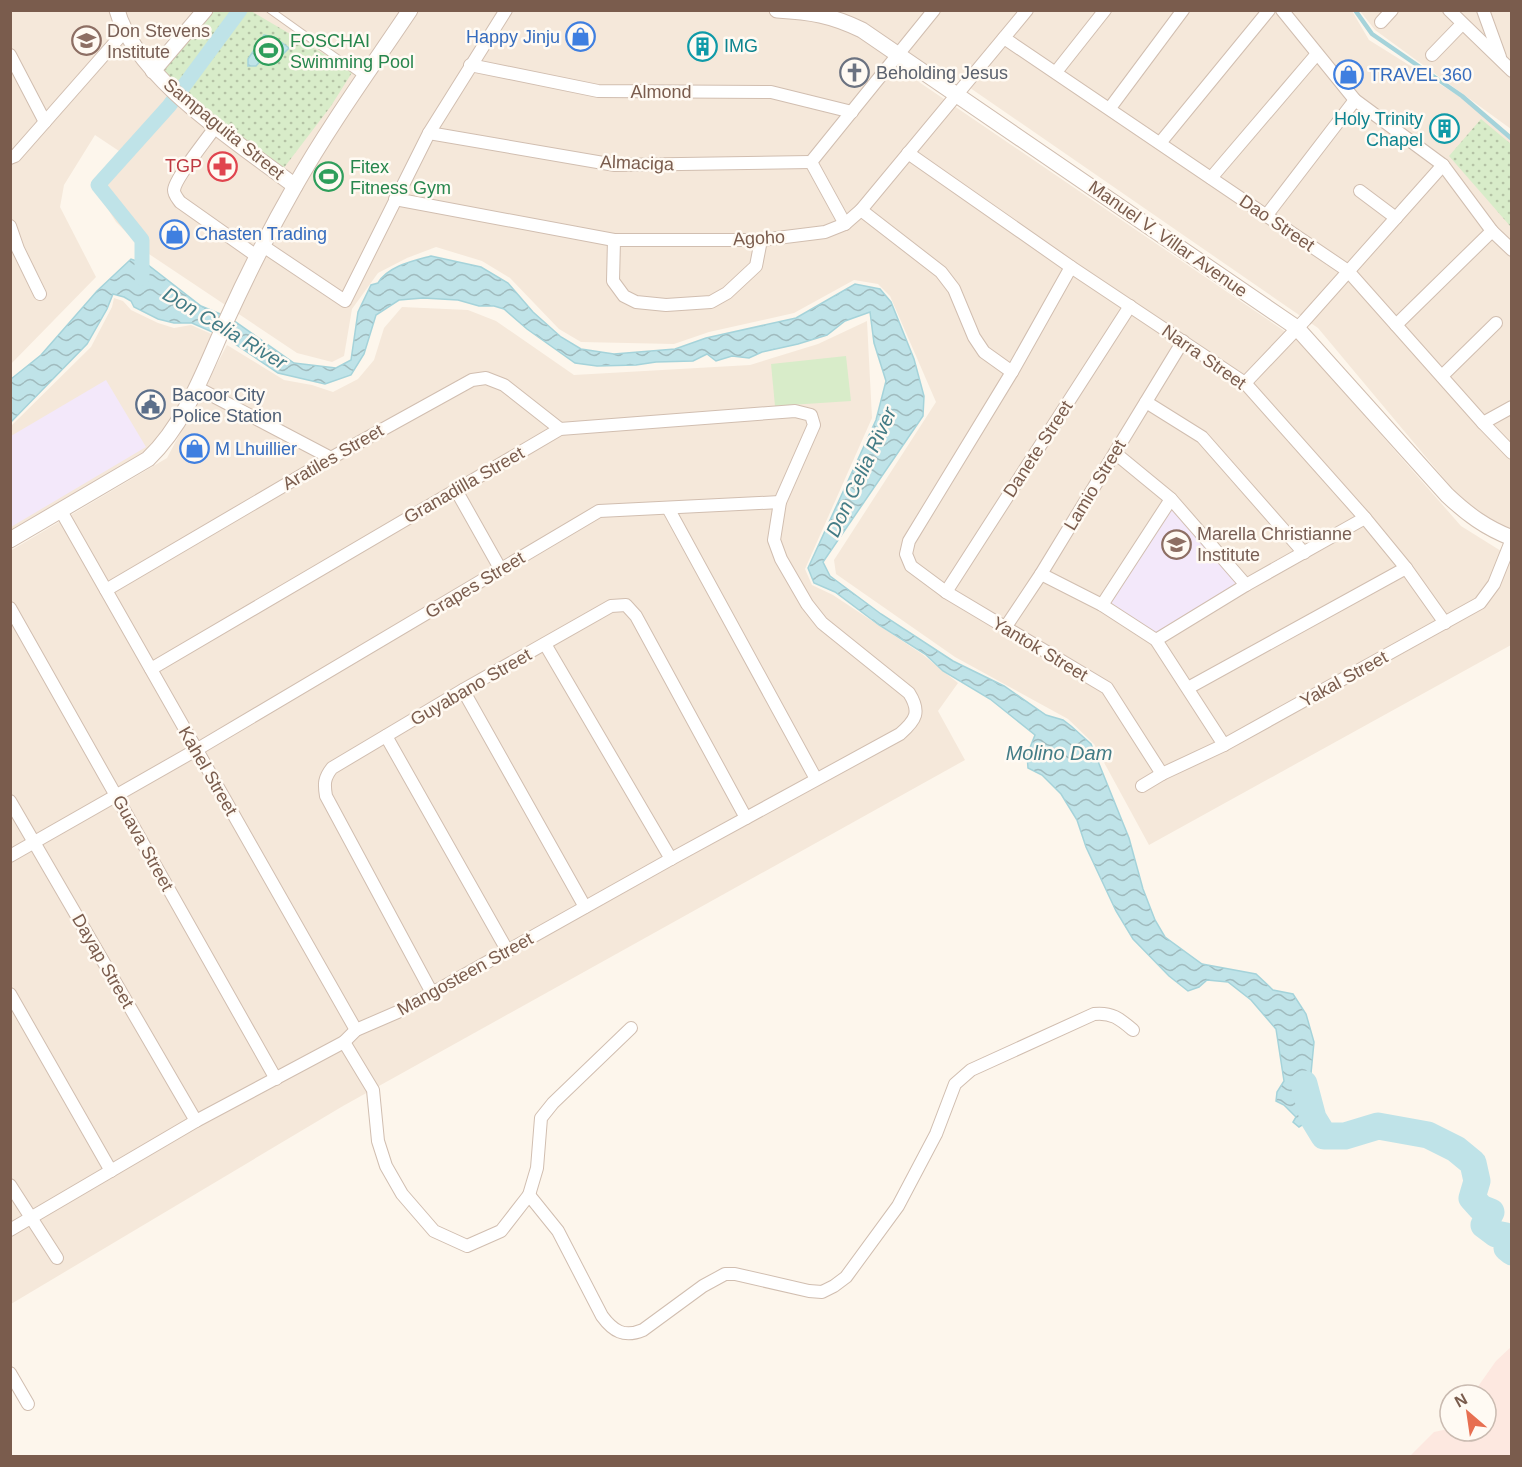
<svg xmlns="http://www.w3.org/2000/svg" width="1522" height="1467" viewBox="0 0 1522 1467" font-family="Helvetica,sans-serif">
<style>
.residential{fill:#f5e8da}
.commercial{fill:#fde8e0}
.education{fill:#f3e8fa}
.grass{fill:#d8ecc9}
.park{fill:url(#park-dots)}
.water{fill:url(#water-waves);stroke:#a5d3da;stroke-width:1.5}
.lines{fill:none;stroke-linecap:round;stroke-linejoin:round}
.stream{stroke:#a5d3da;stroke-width:4.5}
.canal{stroke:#bfe3e8;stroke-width:15}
.river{stroke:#bfe3e8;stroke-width:27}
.service-casing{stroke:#d1beb0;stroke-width:8}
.minor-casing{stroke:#d1beb0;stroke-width:14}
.tertiary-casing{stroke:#d1beb0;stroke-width:17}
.service{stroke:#fff;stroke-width:6}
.minor{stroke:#fff;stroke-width:12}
.tertiary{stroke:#fff;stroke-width:15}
.labels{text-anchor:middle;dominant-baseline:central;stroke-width:5;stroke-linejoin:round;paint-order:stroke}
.education-label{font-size:18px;fill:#785e54;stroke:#fffaf3;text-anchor:start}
.shop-label{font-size:18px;fill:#366cbe;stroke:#fffaf3;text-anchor:start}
.leisure-label{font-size:18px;fill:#27864d;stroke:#fffaf3;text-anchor:start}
.culture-label{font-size:18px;fill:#0d838f;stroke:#fffaf3;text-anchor:start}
.worship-label{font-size:18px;fill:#5b616d;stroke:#fffaf3;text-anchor:start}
.street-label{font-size:18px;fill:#7a5c4d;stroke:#fffaf3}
.health-label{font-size:18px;fill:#be3a42;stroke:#fffaf3;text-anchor:end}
.service-label{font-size:18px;fill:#4e5e75;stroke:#fffaf3;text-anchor:start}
.water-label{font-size:20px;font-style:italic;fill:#437c86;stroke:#fffaf3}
</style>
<defs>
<pattern id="park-dots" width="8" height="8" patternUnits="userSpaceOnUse" patternTransform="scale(1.5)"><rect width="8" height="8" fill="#d8ecc9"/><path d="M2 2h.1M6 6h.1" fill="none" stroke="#b4c2a5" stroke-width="1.8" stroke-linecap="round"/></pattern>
<pattern id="water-waves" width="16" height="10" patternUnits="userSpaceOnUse" patternTransform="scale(1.5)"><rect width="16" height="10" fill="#bfe3e8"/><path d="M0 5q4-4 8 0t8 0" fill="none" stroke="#a0bbbe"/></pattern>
</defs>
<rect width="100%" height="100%" fill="#fdf6ec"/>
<g class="residential">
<path d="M11 11H193L142 70 150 78 207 11H1352L1369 40 1462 98 1511 141V531L1471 511 1318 328 934 63 919 82 1299 341 1461 526 1501 551 1511 552V645L1149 845 1094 744 1068 719 955 657 836 574 834 560 936 402 890 296 878 284 854 280 794 313 709 332 674 344 581 342 559 329 510 278 482 261 436 247 407 258 378 273 352 309 344 356 332 362 297 353 146 252 116 222 104 203 103 190 128 157 95 135 64 185 60 207 96 277 11 364Z"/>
<path d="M1360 11H1511V129L1375 30Z"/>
<path d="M114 298 123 301 131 310 158 323 174 328 191 325 216 336 158 442 145 455 11 532V426L91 347 112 307Z"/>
<path d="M402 307 468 310 496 321 574 375 750 365 818 344 867 321 872 418 805 569 812 585 833 595 922 654 958 683 938 711 965 760 343 1106 11 1304 10 551 167 458 227 345 284 380 312 385 333 392 358 379 374 360 384 328Z"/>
</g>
<path class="commercial" d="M1511 1347V1456H1410L1434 1432 1448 1429 1450 1426V1431H1486V1395H1472L1496 1361Z"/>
<g class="education">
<path d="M106 380 146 447 11 527V436Z"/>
<path d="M1171 503 1242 584 1157 637 1105 604Z"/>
</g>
<path class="grass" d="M846 356 851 401 775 406 771 364Z"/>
<g class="park">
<path d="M212 10 251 11 353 71 331 106 283 169 198 110 162 73 190 36Z"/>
<path d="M1481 119 1511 144V227L1449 156Z"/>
</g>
<g class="water">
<path d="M264 35 274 37 289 48 281 56H265L256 66H248V59Z"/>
<path d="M431 256 481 267 508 283 533 312 561 337 581 349 614 354 675 349 706 338 796 318 855 284 880 289 891 302 914 359 924 396 923 416 823 562 830 576 881 614 953 661 1004 686 1046 715 1063 720 1071 726 1091 744 1129 838 1143 889 1155 920 1165 937 1202 964 1256 974 1273 990 1293 994 1306 1014 1314 1042 1309 1094 1316 1108 1313 1118 1299 1127 1293 1122 1296 1117 1284 1105 1276 1101 1277 1092 1284 1081 1276 1029 1251 1000 1228 982 1207 980 1199 987 1188 991 1169 976 1133 939 1116 911 1086 847 1077 820 1061 794 1042 775 1028 768 1027 755 1035 735 990 699 943 671 925 654 879 625 835 592 814 583 808 568 876 420 886 381 874 343 870 312 845 321 827 335 798 344 762 352 749 358 732 356 716 361 707 354 693 361 656 362 636 365 597 366 575 363 527 329 504 309 494 306H479L458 300 423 298 399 300 376 315 364 354 351 375 325 384 278 373 226 338 192 323H174L158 319 134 307 131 301 124 297 113 294 107 309 87 344 11 422V379L41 355 97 291 131 259 148 265 201 306 230 318 294 363 336 368 351 360 358 312 371 285 378 283C388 266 413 261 431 256Z"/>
</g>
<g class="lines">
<path class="stream" d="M1355 10 1372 34 1462 96 1512 139"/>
<path class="canal" d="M142 278V240L98 185 169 106 240 10"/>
<path class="river" d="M1304 1084 1313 1118 1324 1136H1345L1378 1126 1428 1135 1456 1149 1473 1163 1477 1181 1472 1198 1481 1208 1491 1212 1484 1225 1496 1234 1506 1236 1507 1248 1512 1252"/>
<defs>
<path id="service" d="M270 10 364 77"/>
<g id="minor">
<path d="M1282 10 1355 100 1443 165 1492 231 1512 250"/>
<path d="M1449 10 1512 71"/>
<path d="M1483 10 1500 57"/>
<path d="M1381 22 1392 10"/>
<path d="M1004 38 1348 271 1483 423 1512 453"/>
<path d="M10 55 45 122"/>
<path d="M1432 55 1462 24"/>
<path d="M470 65 598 91 771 92 852 112"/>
<path d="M1056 72 1105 10"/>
<path d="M1110 108 1183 10"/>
<path d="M216 126C208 138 175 178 174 190 174 195 178 199 180 202L258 257"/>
<path d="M429 133 615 165 811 162"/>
<path d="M1160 143 1269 10"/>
<path d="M908 153 1071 267 1245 383 1365 518 1406 568 1445 623"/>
<path d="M10 158 15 156 125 31"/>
<path d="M811 162 934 10"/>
<path d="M811 162 845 224"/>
<path d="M1211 178 1316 55"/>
<path d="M1360 191 1396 218"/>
<path d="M395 199 614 240H761L825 232 845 224 861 210 1027 10"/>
<path d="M861 210 941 272 954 289 974 337 984 352 1012 372"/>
<path d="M1266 216 1355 100"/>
<path d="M10 226 18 249 40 294"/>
<path d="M614 240 613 281 624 296 636 302 666 305 711 302 727 293 756 266 761 240"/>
<path d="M263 246 345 301 429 133 506 10"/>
<path d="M1071 267 1012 372 909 541 906 554 911 566 946 592 1107 688 1162 774"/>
<path d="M1396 325 1492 231"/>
<path d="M1442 376 1496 323"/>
<path d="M1245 383 1305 320 1443 165"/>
<path d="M196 387 331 458"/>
<path d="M1146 402 1202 437 1304 553"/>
<path d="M1483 423 1512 407"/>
<path d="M1115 453 1171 499 1246 585"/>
<path d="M456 490 501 570"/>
<path d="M668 508 816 779"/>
<path d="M61 511 356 1030"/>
<path d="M1041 574 1102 605 1156 640 1224 745"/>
<path d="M106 590 331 458 472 380 486 378 504 385 560 429"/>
<path d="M946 592 1130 306"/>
<path d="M1102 605 1171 499"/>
<path d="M10 608 276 1079"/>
<path d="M1005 628 1041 574 1183 341"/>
<path d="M1156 640 1246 585 1365 518"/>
<path d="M545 644 671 859"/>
<path d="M1188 688 1406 568"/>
<path d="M463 690 585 907"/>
<path d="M386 736 507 950"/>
<path d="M1142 786 1162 774 1224 745 1480 603 1494 584 1512 539"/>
<path d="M10 801 196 1121"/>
<path d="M10 856 196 750 599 511 780 502"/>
<path d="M432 993 326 796C324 784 324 778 332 768L463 690 611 606 626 605 636 616 746 818"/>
<path d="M10 994 111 1171"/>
<path d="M344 1042 373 1090 378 1141 386 1166 402 1194 434 1231 467 1246 501 1231 529 1195 537 1168 541 1118 553 1103 631 1028"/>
<path d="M10 1185 57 1258"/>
<path d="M529 1195 558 1231 602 1316C613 1331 624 1338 643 1330L703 1286 725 1274H735L809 1291 822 1292 834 1286 846 1277 898 1206 936 1134 955 1084 971 1070 1094 1014C1112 1012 1120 1019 1133 1030"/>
<path d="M10 1230 196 1121 344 1042 356 1030 400 1011 671 859 900 734C916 720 921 712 909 693L822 623 807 604 781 559 774 540 780 502 814 425 811 415 795 411 560 429 151 669"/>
<path d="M10 1373 28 1404"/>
</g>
<g id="tertiary">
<path d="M117 10C136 79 239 143 295 186"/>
<path d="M777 10C811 12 831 15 862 30L1297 328 1447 495C1467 514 1486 528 1512 538"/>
<path d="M153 71 205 10"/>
<path d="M10 540 148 459C187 422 206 365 228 317 248 273 271 228 295 186 329 126 371 68 410 10"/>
</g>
</defs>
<use href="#service" class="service-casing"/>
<use href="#minor" class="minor-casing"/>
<use href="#tertiary" class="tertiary-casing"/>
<use href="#service" class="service"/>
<use href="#minor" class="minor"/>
<use href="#tertiary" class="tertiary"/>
</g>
<defs>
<symbol id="shop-ring" viewBox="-11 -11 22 22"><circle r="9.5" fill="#fffaf3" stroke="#3f7fe0" stroke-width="1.5"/><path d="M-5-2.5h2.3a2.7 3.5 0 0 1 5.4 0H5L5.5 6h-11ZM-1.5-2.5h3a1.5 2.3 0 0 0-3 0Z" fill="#3f7fe0"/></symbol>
<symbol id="school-ring" viewBox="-11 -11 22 22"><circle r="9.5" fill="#fffaf3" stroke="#8d6e63" stroke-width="1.5"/><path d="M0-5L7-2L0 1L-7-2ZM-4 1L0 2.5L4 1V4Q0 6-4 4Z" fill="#8d6e63"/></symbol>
<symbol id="building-ring" viewBox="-11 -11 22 22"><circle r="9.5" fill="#fffaf3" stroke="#0f9aa8" stroke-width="1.5"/><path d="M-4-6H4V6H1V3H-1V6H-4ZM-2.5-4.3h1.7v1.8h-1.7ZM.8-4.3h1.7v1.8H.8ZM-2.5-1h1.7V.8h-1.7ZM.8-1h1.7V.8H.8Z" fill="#0f9aa8"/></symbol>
<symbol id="stadium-ring" viewBox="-11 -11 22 22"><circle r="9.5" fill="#fffaf3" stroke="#2e9e5b" stroke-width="1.5"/><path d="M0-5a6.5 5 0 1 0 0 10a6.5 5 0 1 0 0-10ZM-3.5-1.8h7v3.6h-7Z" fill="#2e9e5b"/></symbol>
<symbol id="church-ring" viewBox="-11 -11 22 22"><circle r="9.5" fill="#fffaf3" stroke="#6b7280" stroke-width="1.5"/><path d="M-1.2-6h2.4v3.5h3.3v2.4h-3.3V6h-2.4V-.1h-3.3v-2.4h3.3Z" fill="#6b7280"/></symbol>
<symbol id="pharmacy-ring" viewBox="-11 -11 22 22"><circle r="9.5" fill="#fffaf3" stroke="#e0444e" stroke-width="1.5"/><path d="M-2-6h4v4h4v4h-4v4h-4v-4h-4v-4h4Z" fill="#e0444e"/></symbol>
<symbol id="civic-ring" viewBox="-11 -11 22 22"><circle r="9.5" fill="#fffaf3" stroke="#5c6f8a" stroke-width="1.5"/><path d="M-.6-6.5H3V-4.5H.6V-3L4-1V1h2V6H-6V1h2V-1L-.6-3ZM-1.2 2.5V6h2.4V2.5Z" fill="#5c6f8a"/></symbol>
</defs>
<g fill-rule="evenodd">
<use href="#shop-ring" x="564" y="20" width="33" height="33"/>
<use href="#school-ring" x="70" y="24" width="33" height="33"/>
<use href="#building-ring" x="686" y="30" width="33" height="33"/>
<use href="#stadium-ring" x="252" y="34" width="33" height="33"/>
<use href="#church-ring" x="838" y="56" width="33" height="33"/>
<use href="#shop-ring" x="1332" y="58" width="33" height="33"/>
<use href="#building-ring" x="1428" y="112" width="33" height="33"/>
<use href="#pharmacy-ring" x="206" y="150" width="33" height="33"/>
<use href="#stadium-ring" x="312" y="160" width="33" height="33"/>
<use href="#shop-ring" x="158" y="218" width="33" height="33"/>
<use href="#civic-ring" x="134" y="388" width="33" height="33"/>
<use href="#shop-ring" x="178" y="432" width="33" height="33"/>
<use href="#school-ring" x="1160" y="528" width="33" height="33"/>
</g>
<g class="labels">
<g class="education-label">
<text x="107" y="31">Don Stevens<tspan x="107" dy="21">Institute</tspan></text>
<text x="1197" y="534">Marella Christianne<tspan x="1197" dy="21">Institute</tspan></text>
</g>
<g class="shop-label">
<text x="560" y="37" text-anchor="end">Happy Jinju</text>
<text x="1369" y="75">TRAVEL 360</text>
<text x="195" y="234">Chasten Trading</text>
<text x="215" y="449">M Lhuillier</text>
</g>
<g class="leisure-label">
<text x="290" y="41">FOSCHAI<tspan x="290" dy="21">Swimming Pool</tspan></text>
<text x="350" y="167">Fitex<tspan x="350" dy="21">Fitness Gym</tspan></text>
</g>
<g class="culture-label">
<text x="724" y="46">IMG</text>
<text x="1423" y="119" text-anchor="end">Holy Trinity<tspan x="1423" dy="21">Chapel</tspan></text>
</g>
<g class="worship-label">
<text x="876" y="73">Beholding Jesus</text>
</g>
<g class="street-label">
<text x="661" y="92">Almond</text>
<text transform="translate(224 129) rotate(39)">Sampaguita Street</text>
<text transform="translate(637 163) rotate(2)">Almaciga</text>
<text transform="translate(1277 223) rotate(34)">Dao Street</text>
<text transform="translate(759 238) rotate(-3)">Agoho</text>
<text transform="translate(1168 239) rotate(35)">Manuel V. Villar Avenue</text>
<text transform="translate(1204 357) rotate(35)">Narra Street</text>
<text transform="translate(1038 449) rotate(-57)">Danete Street</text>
<text transform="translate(333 457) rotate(-30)">Aratiles Street</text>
<text transform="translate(464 485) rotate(-30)">Granadilla Street</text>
<text transform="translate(1095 485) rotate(-59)">Lamio Street</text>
<text transform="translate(475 585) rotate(-31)">Grapes Street</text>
<text transform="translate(1040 649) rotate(31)">Yantok Street</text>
<text transform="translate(1344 679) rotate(-29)">Yakal Street</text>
<text transform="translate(471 687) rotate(-30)">Guyabano Street</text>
<text transform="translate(208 771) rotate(60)">Kahel Street</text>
<text transform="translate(143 843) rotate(61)">Guava Street</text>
<text transform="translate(103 961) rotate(60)">Dayap Street</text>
<text transform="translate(465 974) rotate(-29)">Mangosteen Street</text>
</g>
<g class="health-label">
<text x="202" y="166">TGP</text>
</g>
<g class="service-label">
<text x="172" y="395">Bacoor City<tspan x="172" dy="21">Police Station</tspan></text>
</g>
<g class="water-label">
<text transform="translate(225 328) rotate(31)">Don Celia River</text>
<text transform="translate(861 472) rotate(-65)">Don Celia River</text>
<text x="1059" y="753">Molino Dam</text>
</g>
</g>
<rect width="1522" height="1467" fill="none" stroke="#7a5c4d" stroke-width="24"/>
<g transform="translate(1468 1413) rotate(331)"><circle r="28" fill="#fffaf3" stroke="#cabbb1" stroke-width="1.5"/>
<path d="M0-4.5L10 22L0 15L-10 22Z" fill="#e76f51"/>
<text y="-9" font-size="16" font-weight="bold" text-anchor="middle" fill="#7a5c4d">N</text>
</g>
</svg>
